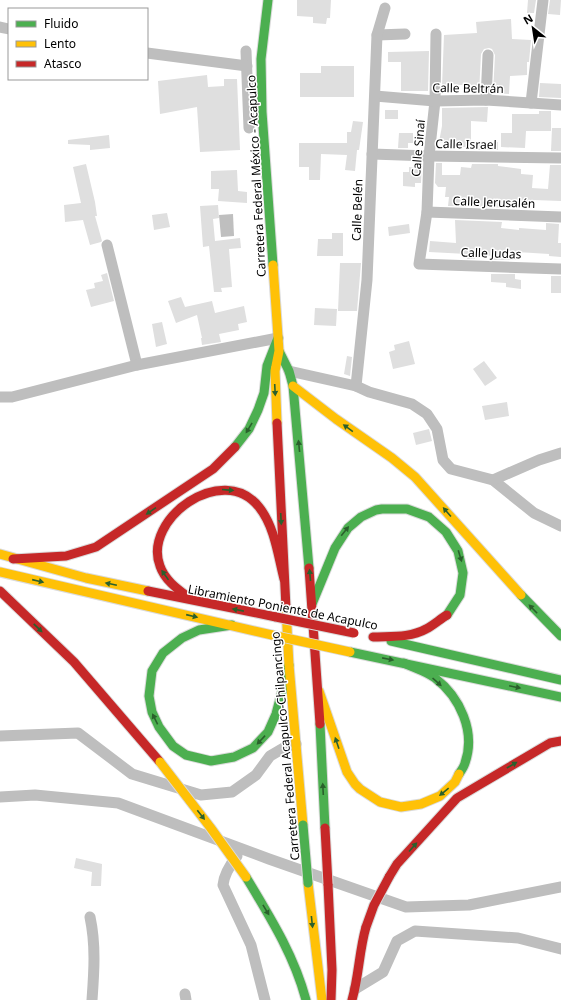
<svg xmlns="http://www.w3.org/2000/svg" width="561" height="1000" viewBox="0 0 561 1000" font-family="'Noto Sans',sans-serif">
<style>
.water{fill:#bfbfbf}
.building{fill:#dfdfdf}
.lines{fill:none;stroke-linecap:round;stroke-linejoin:round}
.fast-casing{stroke:#dbdbdb;stroke-width:11}
.slow-casing{stroke:#dbdbdb;stroke-width:11}
.jam-casing{stroke:#dbdbdb;stroke-width:11}
.street{stroke:#bebebe;stroke-width:11}
.fast{stroke:#4caf50;stroke-width:9}
.slow{stroke:#ffc107;stroke-width:9}
.jam{stroke:#c62828;stroke-width:9}
.fast-bridge-casing{stroke:#dbdbdb;stroke-width:11;stroke-linecap:butt}
.slow-bridge-casing{stroke:#dbdbdb;stroke-width:11;stroke-linecap:butt}
.jam-bridge-casing{stroke:#dbdbdb;stroke-width:11;stroke-linecap:butt}
.fast-bridge{stroke:#4caf50;stroke-width:9}
.slow-bridge{stroke:#ffc107;stroke-width:9}
.jam-bridge{stroke:#c62828;stroke-width:9}
.oneway{fill:#2a602c}
.labels{text-anchor:middle;dominant-baseline:central;stroke-width:3;stroke-linejoin:round;paint-order:stroke}
.street-label{font-size:12px;fill:#000;stroke:#fff}
</style>
<rect width="100%" height="100%" fill="#fff"/>
<path class="water" d="M233 214 234 236 221 237 219 215Z"/>
<g class="building">
<path d="M297 0H331L330 18H327L326 24 313 23V17L297 16Z"/>
<path d="M528 0H536L534 13H527Z"/>
<path d="M550 0H561L560 15 548 14Z"/>
<path d="M511 19 512 39 531 40 529 62H527V75L510 76 509 94 493 93 495 55 492 49 489 48 484 49 481 54 479 93H473V86L449 84V87L442 86 444 35 477 33 476 22Z"/>
<path d="M429 51 428 91H401V62H388V52Z"/>
<path d="M321 66H354V97H300V73H321Z"/>
<path d="M207 75 208 87 224 86V79H237L240 150 200 152 197 107 160 114 158 81Z"/>
<path d="M540 83 561 84V98L539 97Z"/>
<path d="M488 107 487 122 471 121V147H459V144L439 142 442 126V108Z"/>
<rect x="385" y="110" width="13" height="9"/>
<path d="M539 111H551V131H526L525 148 501 147V133H512V114H539Z"/>
<path d="M353 121 363 122 359 150H357L355 171 345 170 347 155 321 154 320 180H309V167H299V143H347V132H351Z"/>
<path d="M552 128H561V151H551Z"/>
<path d="M399 133H413V143H408V148H398Z"/>
<path d="M109 135 110 148 90 150V145L68 144V140Z"/>
<path d="M474 142H498V150H473Z"/>
<path d="M416 163H422L421 183H415V187L403 186V172H409V167L416 168Z"/>
<path d="M436 163H442V175H460L461 167 471 168 472 164H498V166L521 169V174L533 175 532 188 548 189 550 165H561V201L533 200V203H521V208L448 206 449 197H445L446 187H438L435 183Z"/>
<path d="M86 164 95 202 97 216H95L102 241 101 242 90 245 83 220 65 222 64 205 81 203 73 167Z"/>
<path d="M237 170 238 191 247 192V203L218 201 219 189H211V171Z"/>
<path d="M218 205 219 218 213 219 215 241 240 238 241 248 229 249 232 287 221 288 222 292H214L209 246 203 247 200 206Z"/>
<path d="M167 213 170 227 154 230 152 215Z"/>
<path d="M455 220 502 222 501 228 519 230V228L546 230V223L559 224 558 243H561V257L549 256V254L517 252 516 260H493V256L475 254V259H467V254L429 252 430 241 456 243Z"/>
<path d="M409 224 410 233 389 236 388 227Z"/>
<path d="M332 233H343V256H317L318 239H332Z"/>
<path d="M340 263H361L357 311H338Z"/>
<path d="M107 273 114 301 91 307 86 290 95 288 94 283 103 281 101 275Z"/>
<path d="M491 274H515V279L521 280V289L506 287V283L491 282Z"/>
<rect x="551" y="276" width="10" height="17"/>
<path d="M181 297 185 307 212 301 215 313 244 306 247 322 238 324 239 330 219 334 221 342 202 345 201 338H202L197 315 176 323 168 301Z"/>
<path d="M315 308 337 309 336 326 314 325Z"/>
<path d="M162 322 167 344 156 347 152 324Z"/>
<path d="M409 341 415 364 393 369 389 352 395 350 394 345Z"/>
<path d="M347 356 352 357 350 376 344 374Z"/>
<path d="M484 361 497 378 485 386 473 369Z"/>
<path d="M507 402 509 416 485 420 482 406Z"/>
<path d="M429 429 432 441 416 445 413 433Z"/>
<path d="M76 858 102 864 101 886H91L92 872 74 868Z"/>
</g>
<g class="lines">
<defs>
<g id="fast">
<path d="M268 0 261 59 262 112 273 265"/>
<path d="M279 351 289 371 293 386 309 568"/>
<path d="M235 447 249 429 258 410 264 393 267 366 278 338"/>
<path d="M521 595 561 636"/>
<path d="M312 604 335 548 348 528 361 517 376 510 382 509H407L429 517 446 532 458 551 463 573 460 595 447 615"/>
<path d="M232 625 199 630 182 638 163 653 152 671 149 696 152 712 159 727 173 746 186 755 211 761 234 757 253 748 268 732 276 714 289 665"/>
<path d="M391 641 561 680"/>
<path d="M350 652 561 697"/>
<path d="M404 663C414 668 426 671 435 678 460 697 476 732 465 763 464 767 461 771 459 774"/>
<path d="M320 724 325 828"/>
<path d="M246 877C270 917 294 955 306 1000"/>
</g>
<g id="slow">
<path d="M273 265 279 351 275 371 277 423"/>
<path d="M293 386 336 419 392 458 415 477 521 595"/>
<path d="M0 554 86 578 148 591"/>
<path d="M0 572 272 635"/>
<path d="M286 608 289 665 303 825"/>
<path d="M319 691 347 772 355 784 360 789 380 802 401 807 421 804 440 796 455 782 459 774"/>
<path d="M308 883 322 1000"/>
</g>
<g id="jam">
<path d="M277 423 286 608"/>
<path d="M13 559 66 556 96 547 213 469 235 447"/>
<path d="M309 568 320 724"/>
<path d="M0 591 74 662 160 762"/>
<path d="M148 591 276 617"/>
<path d="M191 599C179 590 165 581 160 566 142 519 223 461 259 507 275 527 278 556 284 579"/>
<path d="M373 637C390 636 410 638 426 629 434 625 440 619 447 615"/>
<path d="M389 877 397 864 457 798 550 743 561 741"/>
<path d="M328 884 332 970 331 1000"/>
<path d="M352 1000C359 976 359 951 366 927"/>
</g>
</defs>
<use href="#fast" class="fast-casing"/>
<use href="#slow" class="slow-casing"/>
<use href="#jam" class="jam-casing"/>
<g class="street">
<path d="M0 27 9 29"/>
<path d="M436 34 435 101 429 156 427 212 419 264 561 269"/>
<path d="M377 35 405 34"/>
<path d="M246 51 249 128"/>
<path d="M147 53 247 66"/>
<path d="M375 96 435 101 486 100 561 105"/>
<path d="M486 100 488 55"/>
<path d="M531 103 543 0"/>
<path d="M372 154 429 156 561 158"/>
<path d="M427 212 561 217"/>
<path d="M107 245 137 365"/>
<path d="M289 371 356 386 369 392 412 404 427 414 437 429 443 460 451 469 493 480 534 513 561 526"/>
<path d="M356 386 367 280 377 35 385 8"/>
<path d="M0 397H12L137 365 278 338"/>
<path d="M493 480 539 460 561 453"/>
<path d="M0 736 78 733 132 774 201 795 232 792 256 775 270 756 287 746 296 744"/>
<path d="M0 797 35 795 118 803 269 859 406 907 469 905 561 887"/>
<path d="M237 856C230 865 224 874 223 885L251 945 265 1000"/>
<path d="M90 917C96 945 94 972 92 1000"/>
<path d="M355 989 383 972 397 941 415 931 518 938 561 949"/>
<path d="M185 994 186 1000"/>
</g>
<use href="#fast" class="fast"/>
<use href="#slow" class="slow"/>
<use href="#jam" class="jam"/>
<defs>
<path id="fast-bridge" d="M303 825 308 883"/>
<g id="slow-bridge">
<path d="M272 635 350 652"/>
<path d="M160 762 210 827 246 877"/>
</g>
<g id="jam-bridge">
<path d="M276 617 354 633"/>
<path d="M325 828 328 884"/>
<path d="M366 927 374 905 389 877"/>
</g>
</defs>
<use href="#fast-bridge" class="fast-bridge-casing"/>
<use href="#slow-bridge" class="slow-bridge-casing"/>
<use href="#jam-bridge" class="jam-bridge-casing"/>
<use href="#fast-bridge" class="fast-bridge"/>
<use href="#slow-bridge" class="slow-bridge"/>
<use href="#jam-bridge" class="jam-bridge"/>
</g>
<defs><path id="oneway-solid" d="M-6-.8H1V-3.2L6.5 0L1 3.2V.8H-6Z"/></defs>
<g class="oneway">
<use href="#oneway-solid" transform="translate(275 390) rotate(87)"/>
<use href="#oneway-solid" transform="translate(249 428) rotate(121)"/>
<use href="#oneway-solid" transform="translate(348 428) rotate(-144)"/>
<use href="#oneway-solid" transform="translate(299 446) rotate(-96)"/>
<use href="#oneway-solid" transform="translate(228 490) rotate(5)"/>
<use href="#oneway-solid" transform="translate(151 511) rotate(146)"/>
<use href="#oneway-solid" transform="translate(447 512) rotate(-131)"/>
<use href="#oneway-solid" transform="translate(281 519) rotate(87)"/>
<use href="#oneway-solid" transform="translate(345 531) rotate(-51)"/>
<use href="#oneway-solid" transform="translate(460 556) rotate(73)"/>
<use href="#oneway-solid" transform="translate(165 575) rotate(-125)"/>
<use href="#oneway-solid" transform="translate(310 575) rotate(-95)"/>
<use href="#oneway-solid" transform="translate(38 581) rotate(13)"/>
<use href="#oneway-solid" transform="translate(111 584) rotate(-168)"/>
<use href="#oneway-solid" transform="translate(533 609) rotate(-134)"/>
<use href="#oneway-solid" transform="translate(238 610) rotate(-169)"/>
<use href="#oneway-solid" transform="translate(192 616) rotate(13)"/>
<use href="#oneway-solid" transform="translate(38 628) rotate(44)"/>
<use href="#oneway-solid" transform="translate(388 659) rotate(11)"/>
<use href="#oneway-solid" transform="translate(437 682) rotate(42)"/>
<use href="#oneway-solid" transform="translate(515 687) rotate(12)"/>
<use href="#oneway-solid" transform="translate(155 719) rotate(-116)"/>
<use href="#oneway-solid" transform="translate(261 740) rotate(133)"/>
<use href="#oneway-solid" transform="translate(337 743) rotate(-109)"/>
<use href="#oneway-solid" transform="translate(512 765) rotate(-30)"/>
<use href="#oneway-solid" transform="translate(323 789) rotate(-93)"/>
<use href="#oneway-solid" transform="translate(444 792) rotate(141)"/>
<use href="#oneway-solid" transform="translate(201 815) rotate(52)"/>
<use href="#oneway-solid" transform="translate(413 847) rotate(-48)"/>
<use href="#oneway-solid" transform="translate(266 910) rotate(59)"/>
<use href="#oneway-solid" transform="translate(312 922) rotate(84)"/>
</g>
<g class="labels">
<g class="street-label">
<text transform="translate(468 88) rotate(1)">Calle Beltrán</text>
<text transform="translate(466 144) rotate(1)">Calle Israel</text>
<text transform="translate(418 148) rotate(-85)">Calle Sinaí</text>
<text transform="translate(256 176) rotate(-93)">Carretera Federal México - Acapulco</text>
<text transform="translate(494 202) rotate(2)">Calle Jerusalén</text>
<text transform="translate(357 210) rotate(-88)">Calle Belén</text>
<text transform="translate(491 253) rotate(2)">Calle Judas</text>
<text transform="translate(283 607) rotate(11)">Libramiento Poniente de Acapulco</text>
<text transform="translate(285 746) rotate(-95)">Carretera Federal Acapulco-Chilpancingo</text>
</g>
</g>
<rect x="8" y="8" width="140" height="72" fill="#ffffff" stroke="#999999"/>
<rect x="16" y="21" width="20" height="6" fill="#4caf50" stroke="#999999"/>
<text x="44" y="28" font-size="12" fill="#000000">Fluido</text>
<rect x="16" y="41" width="20" height="6" fill="#ffc107" stroke="#999999"/>
<text x="44" y="48" font-size="12" fill="#000000">Lento</text>
<rect x="16" y="61" width="20" height="6" fill="#c62828" stroke="#999999"/>
<text x="44" y="68" font-size="12" fill="#000000">Atasco</text>
<g transform="translate(533 28) rotate(330)" stroke="#ffffff" stroke-width="3" paint-order="stroke">
<path d="M0-3L7 15L0 10L-7 15Z" fill="#000000"/>
<text y="-6" font-size="11" font-weight="bold" text-anchor="middle" fill="#000000">N</text>
</g>
</svg>
